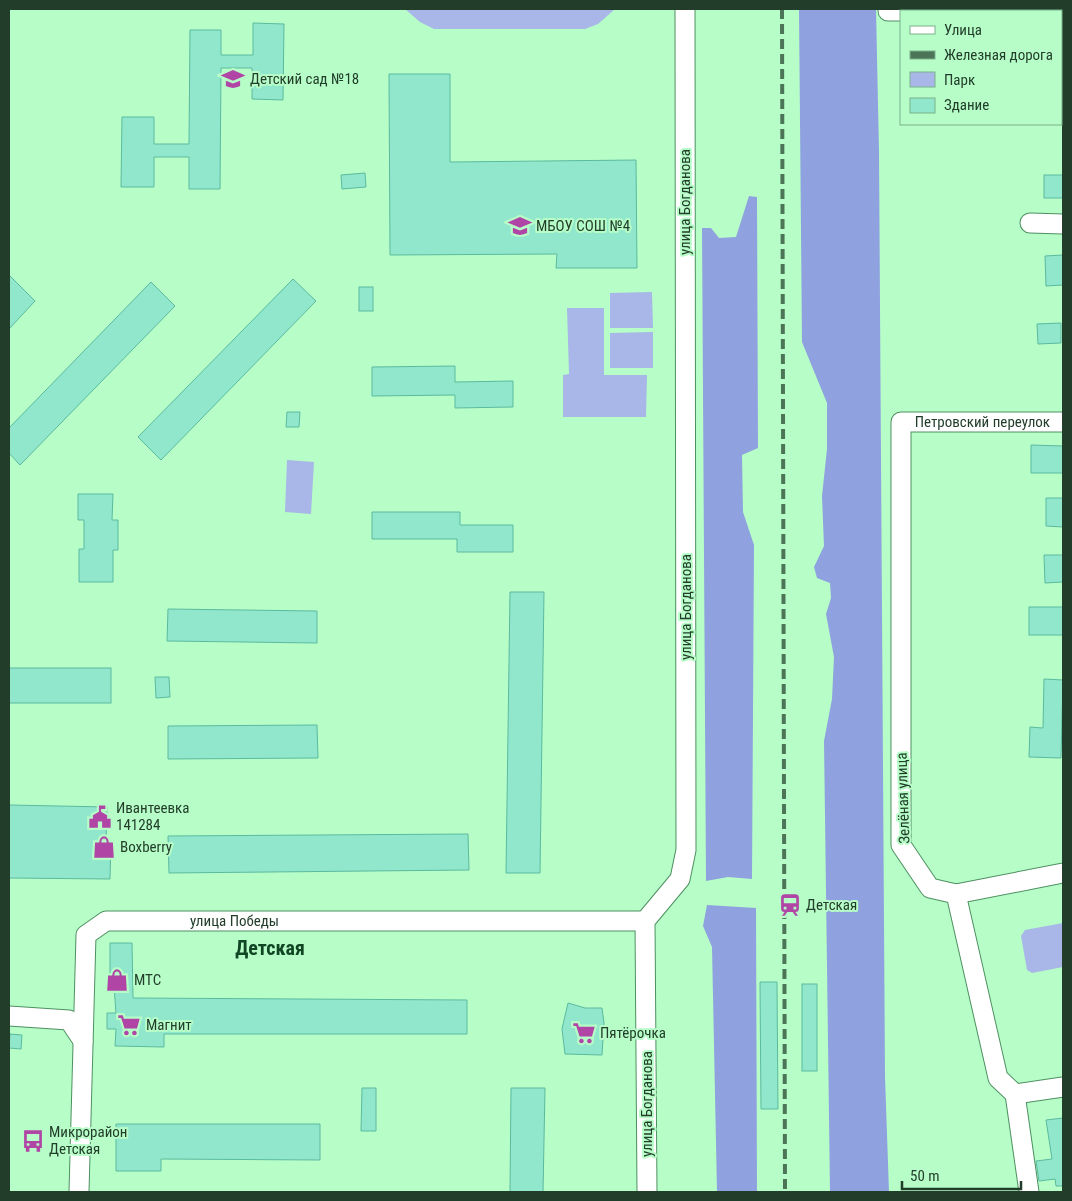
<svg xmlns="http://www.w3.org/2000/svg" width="1072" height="1201" viewBox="0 0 1072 1201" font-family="'Roboto Condensed',sans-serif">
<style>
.green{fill:#a8b7e7}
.forest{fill:#8fa1de}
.building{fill:#91e7cb;stroke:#5bba9e}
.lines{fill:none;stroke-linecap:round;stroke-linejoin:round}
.minor-casing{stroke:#4d9061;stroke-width:21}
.minor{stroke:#fff;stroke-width:19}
.rail{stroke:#4c7457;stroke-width:4;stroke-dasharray:10 5;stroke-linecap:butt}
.labels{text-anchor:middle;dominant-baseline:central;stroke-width:4;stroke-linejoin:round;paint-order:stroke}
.poi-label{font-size:15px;fill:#223e2a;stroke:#b7fdc8;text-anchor:start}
.street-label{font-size:15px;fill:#223e2a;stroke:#b7fdc8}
.district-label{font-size:20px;font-weight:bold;fill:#114624;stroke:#b7fdc8}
</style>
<rect width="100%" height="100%" fill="#b7fdc8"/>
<g class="green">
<path d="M405 9H615L598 24 585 29H434L420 22Z"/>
<path d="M652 292 653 328H610V293Z"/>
<path d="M567 308H604V375H647L646 417H563V375L569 374Z"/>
<path d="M653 332V368H610V333Z"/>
<path d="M287 460 314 462 311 514 285 512Z"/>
<path d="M1063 923V967L1032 973 1027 970 1021 936 1025 930Z"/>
</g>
<g class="forest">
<path d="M799 9H876L879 152 885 1077 889 1192H830L824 741 832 699 834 657 826 614 831 598 830 583 817 578 814 567 824 546 822 496 827 449V403L802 342Z"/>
<path d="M749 196 757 197 758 448 742 455 743 512 754 545 752 879 728 877 706 881 702 228H711L719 238 736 237Z"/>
<path d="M707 905 756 908 757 1192H717L712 947 703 926Z"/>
</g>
<g class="building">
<path d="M253 23 284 24 283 100 252 99V68H221L220 189H189V157H154V187H121L122 117H154V144H189L190 30H221V55H253Z"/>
<path d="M389 74H450V162L636 160 637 268H556L557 254 390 255Z"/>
<path d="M365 173 366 187 342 189 341 175Z"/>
<rect x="1044" y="175" width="19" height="23"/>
<path d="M1063 255V285L1046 286 1045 256Z"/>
<path d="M9 275 35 301 9 329Z"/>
<path d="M293 279 316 301 161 460 138 437Z"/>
<path d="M151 282 175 306 20 465 9 453V428Z"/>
<rect x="359" y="287" width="14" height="24"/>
<path d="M1061 323V343L1038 344 1037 324Z"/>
<path d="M455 366V382L513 381V407L455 408V395L372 396V367Z"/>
<path d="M287 412H300L299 427H286Z"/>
<path d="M1031 445 1063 446V473H1031Z"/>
<path d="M78 494H113L112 520H118V550H113V582H79V549H84V520H78Z"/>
<path d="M1046 498H1063V527L1046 526Z"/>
<path d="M372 512H460V525H513V552H457V539H372Z"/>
<path d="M1044 555H1063V582L1045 583Z"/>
<path d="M510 592H544L540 873H506Z"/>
<rect x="1029" y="607" width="34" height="28"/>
<path d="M168 609 317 611V643L167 641Z"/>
<rect x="9" y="668" width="102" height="35"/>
<path d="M155 677H169L170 697 156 698Z"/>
<path d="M1044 679 1063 680 1061 758 1029 757 1030 727 1043 728Z"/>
<path d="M317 725 318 758 168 759V726Z"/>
<path d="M9 805 107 807 106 841H111L110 879 9 878Z"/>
<path d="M468 834 469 870 169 873 168 836Z"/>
<path d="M110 943H132L133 998 467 1000V1034H164V1047L115 1046 116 1029H107V1013H116L114 986H110Z"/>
<path d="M760 982H777L778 1109H761Z"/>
<rect x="802" y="984" width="15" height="87"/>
<path d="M568 1003 585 1008H602L604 1023 602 1055 565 1054 562 1029Z"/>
<path d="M10 1034 22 1035 21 1049 9 1048Z"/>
<path d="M362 1088H376V1131H361Z"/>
<path d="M511 1088H545L543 1192H510Z"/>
<path d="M1063 1118V1186H1056L1055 1179 1039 1181 1036 1161 1052 1159 1046 1120Z"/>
<path d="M116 1124H320V1160L161 1159V1171H116Z"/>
</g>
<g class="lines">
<defs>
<g id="minor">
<path d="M888 11H901"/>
<path d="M1007 11V9"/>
<path d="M1061 16H1063"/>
<path d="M1030 223 1063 224"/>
<path d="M956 894 1063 873"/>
<path d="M9 1016 69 1020 83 1041"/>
<path d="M1015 1094 1063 1087"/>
<path id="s1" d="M79 1192 86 935 106 921H645"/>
<path d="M647 1192 645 921 680 879 686 850 685 9"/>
<path id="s2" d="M1029 1192 1015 1094 998 1078 956 894 930 888 901 845V422H1063"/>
</g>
</defs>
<use href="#minor" class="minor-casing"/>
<use href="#minor" class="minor"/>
<path class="rail" d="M782 9 785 1192"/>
</g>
<defs>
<symbol id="school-bare" viewBox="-9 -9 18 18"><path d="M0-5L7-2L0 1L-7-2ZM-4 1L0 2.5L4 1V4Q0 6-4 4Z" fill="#b045a5" stroke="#b7fdc8" stroke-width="2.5" paint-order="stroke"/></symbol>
<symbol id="civic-bare" viewBox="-9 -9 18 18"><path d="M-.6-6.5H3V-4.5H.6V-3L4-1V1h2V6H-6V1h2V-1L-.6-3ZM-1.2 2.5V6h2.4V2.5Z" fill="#b045a5" stroke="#b7fdc8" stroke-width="2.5" paint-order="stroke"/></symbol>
<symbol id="shop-bare" viewBox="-9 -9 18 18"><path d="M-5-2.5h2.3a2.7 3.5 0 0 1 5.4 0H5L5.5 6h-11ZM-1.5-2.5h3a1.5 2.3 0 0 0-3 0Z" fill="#b045a5" stroke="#b7fdc8" stroke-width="2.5" paint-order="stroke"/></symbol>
<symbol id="station-bare" viewBox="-9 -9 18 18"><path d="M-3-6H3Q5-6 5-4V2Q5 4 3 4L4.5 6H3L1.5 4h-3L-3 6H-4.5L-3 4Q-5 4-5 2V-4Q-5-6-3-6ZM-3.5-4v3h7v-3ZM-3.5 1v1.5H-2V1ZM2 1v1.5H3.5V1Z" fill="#b045a5" stroke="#b7fdc8" stroke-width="2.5" paint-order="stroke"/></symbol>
<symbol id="supermarket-bare" viewBox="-9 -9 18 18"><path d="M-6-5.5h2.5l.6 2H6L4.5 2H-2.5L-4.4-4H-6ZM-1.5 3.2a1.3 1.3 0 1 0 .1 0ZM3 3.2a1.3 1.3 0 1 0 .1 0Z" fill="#b045a5" stroke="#b7fdc8" stroke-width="2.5" paint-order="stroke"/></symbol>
<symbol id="bus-bare" viewBox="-9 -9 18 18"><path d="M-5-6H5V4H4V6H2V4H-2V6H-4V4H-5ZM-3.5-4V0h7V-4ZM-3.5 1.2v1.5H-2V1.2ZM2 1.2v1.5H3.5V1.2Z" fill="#b045a5" stroke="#b7fdc8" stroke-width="2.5" paint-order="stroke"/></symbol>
</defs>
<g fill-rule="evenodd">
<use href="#school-bare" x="217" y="63" width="32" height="32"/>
<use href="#school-bare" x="504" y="210" width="32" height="32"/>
<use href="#civic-bare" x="84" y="801" width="32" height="32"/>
<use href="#shop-bare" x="88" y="831" width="32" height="32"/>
<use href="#station-bare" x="774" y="889" width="32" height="32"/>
<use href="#shop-bare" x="101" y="964" width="32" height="32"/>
<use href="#supermarket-bare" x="113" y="1009" width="32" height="32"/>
<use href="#supermarket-bare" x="568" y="1017" width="32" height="32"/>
<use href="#bus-bare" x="17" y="1125" width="32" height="32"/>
</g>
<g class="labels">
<g class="poi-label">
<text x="250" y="79">Детский сад №18</text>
<text x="536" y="226">МБОУ СОШ №4</text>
<text x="116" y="808">Ивантеевка<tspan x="116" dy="17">141284</tspan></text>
<text x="120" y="847">Boxberry</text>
<text x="806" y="905">Детская</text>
<text x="134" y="980">МТС</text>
<text x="146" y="1025">Магнит</text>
<text x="600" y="1033">Пятёрочка</text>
<text x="49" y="1132">Микрорайон<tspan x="49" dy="17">Детская</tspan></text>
</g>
<g class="street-label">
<text transform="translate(685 202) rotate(-90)">улица Богданова</text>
<text stroke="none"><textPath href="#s2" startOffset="894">Петровский переулок</textPath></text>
<text transform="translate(686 607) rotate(-90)">улица Богданова</text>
<text transform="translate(903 798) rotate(-92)">Зелёная улица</text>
<text stroke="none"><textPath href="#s1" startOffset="410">улица Победы</textPath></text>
<text transform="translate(647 1104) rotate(-90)">улица Богданова</text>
</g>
<g class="district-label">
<text x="270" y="948">Детская</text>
</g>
</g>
<rect width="1072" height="1201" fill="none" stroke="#223e2a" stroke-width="20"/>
<rect x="900" y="10" width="162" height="115" fill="#b7fdc8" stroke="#7bb189"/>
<rect x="910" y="26" width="25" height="8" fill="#ffffff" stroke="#7bb189"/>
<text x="944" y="35" font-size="15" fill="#223e2a">Улица</text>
<rect x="910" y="51" width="25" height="8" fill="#4c7457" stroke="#7bb189"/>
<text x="944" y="60" font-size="15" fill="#223e2a">Железная дорога</text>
<rect x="910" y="72" width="25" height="15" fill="#a8b7e7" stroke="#7bb189"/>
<text x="944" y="85" font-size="15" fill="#223e2a">Парк</text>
<rect x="910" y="98" width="25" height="15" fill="#91e7cb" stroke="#7bb189"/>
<text x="944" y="110" font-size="15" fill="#223e2a">Здание</text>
<path d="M902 1181v8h119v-8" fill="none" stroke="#223e2a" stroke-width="2.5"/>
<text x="910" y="1181" font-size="15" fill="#223e2a" stroke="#b7fdc8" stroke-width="4" paint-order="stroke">50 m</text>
</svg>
